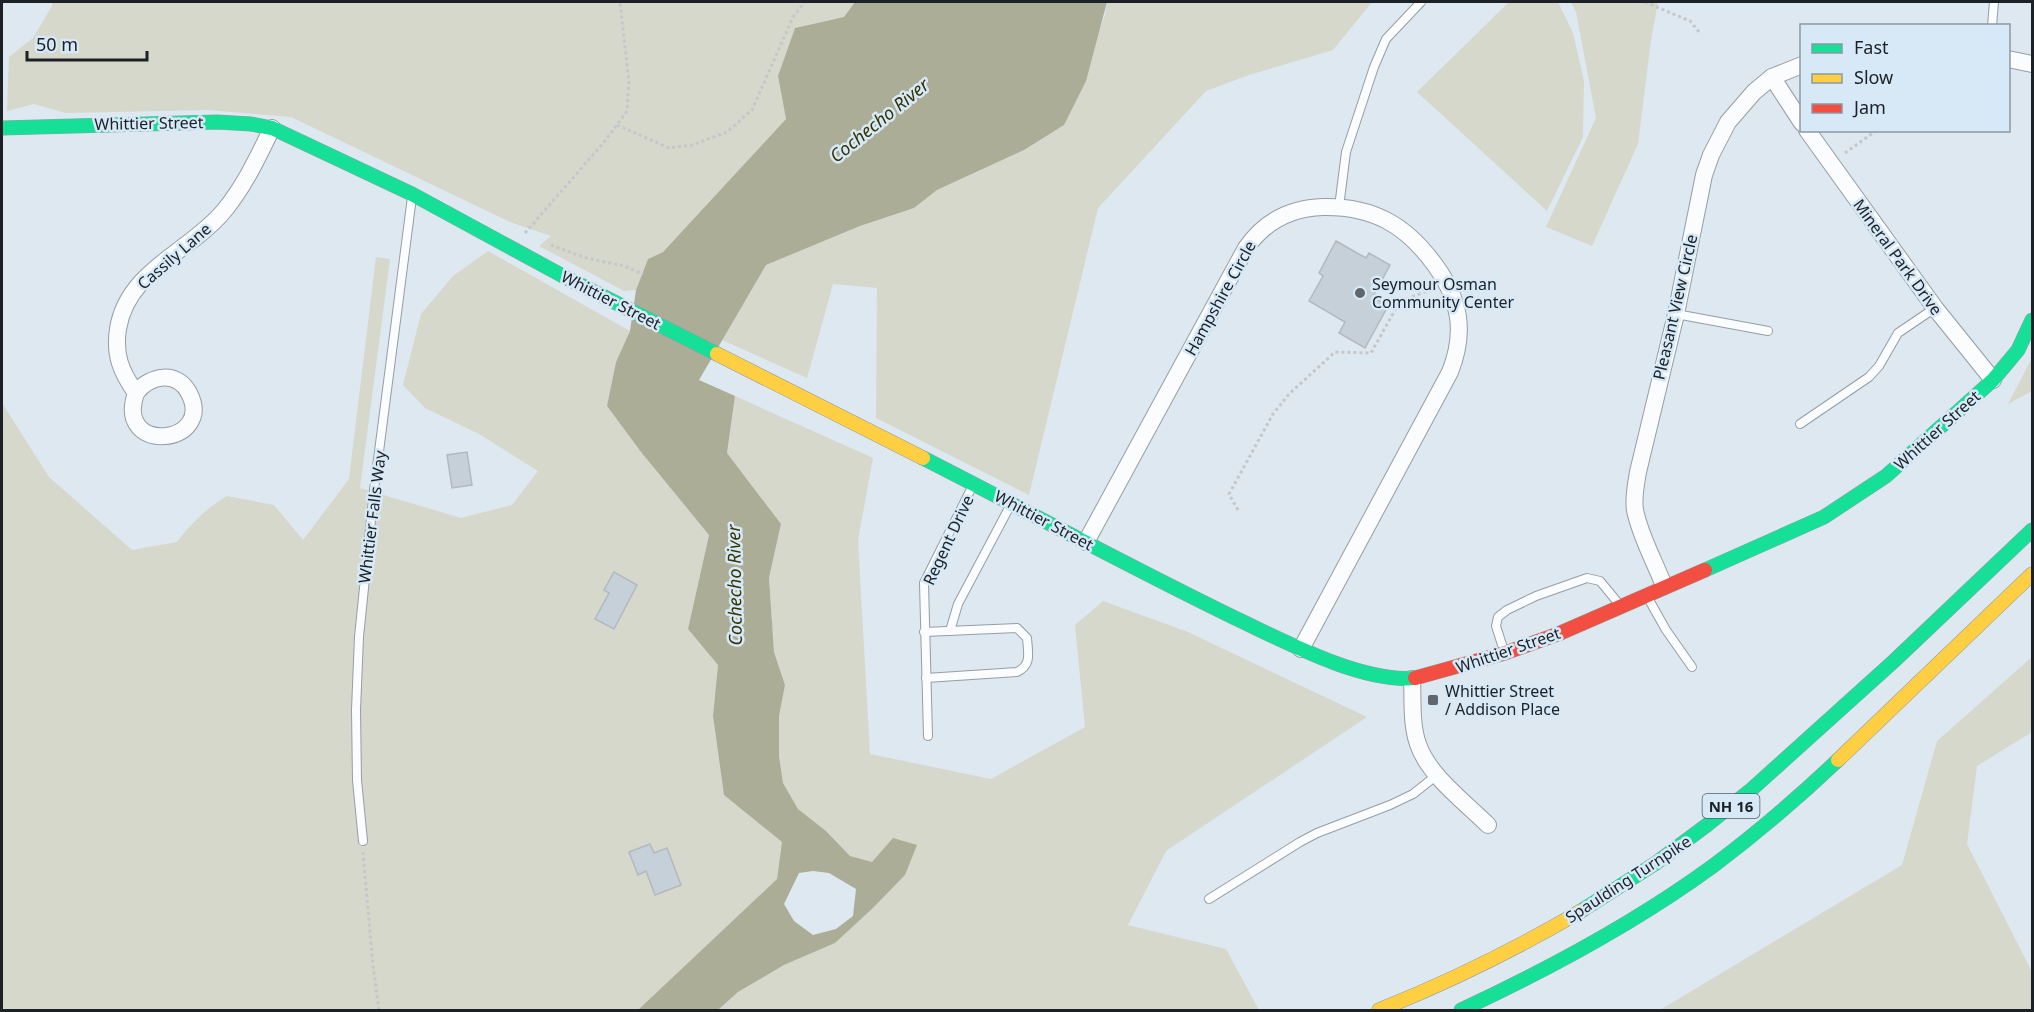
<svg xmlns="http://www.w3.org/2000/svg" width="2034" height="1012" viewBox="0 0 2034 1012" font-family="'Noto Sans',sans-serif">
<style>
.green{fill:#d5d8ca}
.water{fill:#acad96;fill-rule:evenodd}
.building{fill:#c5d0d9;stroke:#b2bac0;stroke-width:1.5}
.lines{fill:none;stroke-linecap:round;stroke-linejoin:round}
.lane-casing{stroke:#969ea4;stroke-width:10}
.street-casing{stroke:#969ea4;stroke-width:18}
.fast-casing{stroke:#969ea4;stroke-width:15}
.slow-casing{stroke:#969ea4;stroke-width:15}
.jam-casing{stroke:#969ea4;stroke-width:15}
.path{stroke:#c5c8cb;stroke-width:3;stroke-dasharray:3 3;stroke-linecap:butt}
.lane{stroke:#fafcfd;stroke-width:8}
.street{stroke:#fafcfd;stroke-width:16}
.fast{stroke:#16e098;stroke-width:14}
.slow{stroke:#ffcf43;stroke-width:14}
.jam{stroke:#f24e42;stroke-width:14}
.poi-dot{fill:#5f676d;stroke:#d7e9f7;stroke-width:2}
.labels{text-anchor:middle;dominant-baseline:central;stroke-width:5;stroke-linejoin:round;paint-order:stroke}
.shield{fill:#d7e9f7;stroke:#535d65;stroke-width:1.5}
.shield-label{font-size:15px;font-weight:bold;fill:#1b2126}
.street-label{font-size:16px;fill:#1b2126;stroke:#d7e9f7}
.poi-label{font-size:16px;fill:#1b2126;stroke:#d7e9f7;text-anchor:start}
.water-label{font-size:18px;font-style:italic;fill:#363302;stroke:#d7e9f7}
</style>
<rect width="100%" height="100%" fill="#dee8f0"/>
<g class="green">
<path d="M52 2H855L844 17 795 28 778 76 786 119 663 252 648 259 636 290 624 291 539 246 551 236 510 222 291 117 207 110 66 113 34 104 7 111 9 57 33 38 52 6Z"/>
<path d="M1107 2H1372L1333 50 1249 75 1206 91 1098 208 1029 495 876 418 877 288 833 284 807 378 722 340 766 265 860 226 914 208 937 190 1024 150 1064 125 1105 15Z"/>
<path d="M1509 2H1558L1573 33 1584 81 1583 137 1547 211 1417 92Z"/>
<path d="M1571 2H1658L1651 40 1638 144 1592 246 1546 227 1596 118 1576 12Z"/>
<path d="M488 251 630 331 616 362 607 406 641 452 709 535 688 629 718 665 713 716 724 795 782 842 777 879 638 1010H2V403L49 477 132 550 177 542C191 523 207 508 227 496L274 505 303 540 349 479 376 257 390 259 360 488 461 518 512 505 538 471 479 434 425 408 403 385 421 314 453 276Z"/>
<path d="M2032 358V391L2008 404Z"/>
<path d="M735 396 873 458 858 540 870 754 991 779 1085 727 1075 625 1103 601 1188 632 1367 717 1166 851 1128 925 1226 949 1259 1010H718L738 992 784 965 835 943 873 908 905 875 850 856 826 831 798 809 783 783 779 756V716L785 685 774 652 769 578 781 525 727 453Z"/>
<path d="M2032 657V732L1977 766 1967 844 2032 972V1010H1660L1902 865 1937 741Z"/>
</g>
<path class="water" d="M855 2H1107L1086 81 1064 125 1024 150 937 190 914 208 860 226 766 265 699 380 735 396 727 453 781 524 769 578 774 652 785 685 779 716V756L783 783 798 809 826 831 850 856 872 862 893 838 917 845 905 875 873 908 835 943 784 965 738 992 718 1010H638L777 879 782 842 724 795 713 716 718 665 688 629 709 535 641 452 607 406 616 362 630 331 636 290 648 259 663 252 786 119 778 76 795 28 844 17ZM813 871 829 873 856 889 853 916 836 929 813 935 794 921 784 904 799 873Z"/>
<g class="building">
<path d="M1336 241 1366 258 1369 253 1390 265 1373 297 1388 306 1365 348 1339 333 1345 322 1309 301 1323 276 1319 273Z"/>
<path d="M467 452 472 485 452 488 447 455Z"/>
<path d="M614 572 637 585 614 629 595 619 609 593 604 590Z"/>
<path d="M650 844 654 853 667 848 681 885 655 895 646 871 638 875 629 852Z"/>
</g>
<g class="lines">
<defs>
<g id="lane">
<path d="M1992 26 1994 2"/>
<path d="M1339 207 1346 152 1374 67 1386 39 1421 2"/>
<path d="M1676 314 1768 331"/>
<path d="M1800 424 1869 377 1879 366 1898 333 1935 308"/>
<path d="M1648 598 1666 630 1692 667"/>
<path d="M950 631 958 604 1010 506"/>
<path d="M924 632 1017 628 1027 638C1028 653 1032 665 1017 672L926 678"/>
<path d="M1504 651 1496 626 1498 617 1507 610 1536 596 1587 578 1600 581 1619 604"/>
<path d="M928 736 924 583 972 487"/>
<path d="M363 841 357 780 356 710 359 637 374 490 412 197"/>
<path d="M1209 899 1300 842 1317 833 1390 805 1413 794 1437 775"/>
</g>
<g id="street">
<path d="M2008 59 2032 64"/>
<path d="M1772 77 1802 123"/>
<path d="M1807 130 1935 308 1993 380"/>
<path d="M136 393C114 456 216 445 189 393 177 370 150 375 136 393 121 372 114 355 118 329 127 271 189 252 223 212 244 187 258 157 272 128"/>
<path d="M1086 542 1246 248C1265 221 1290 208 1323 207 1373 206 1406 225 1435 265 1460 299 1466 332 1450 372L1301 649"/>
<path d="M1664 586C1655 562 1640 536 1635 510 1633 498 1636 484 1638 472L1676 314 1704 175 1711 155 1728 122 1754 92 1772 77 1802 65"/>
<path d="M1412 679C1413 700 1411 725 1418 744 1428 775 1466 803 1488 825"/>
</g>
<g id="fast">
<path d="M2 128 217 122 251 124 272 128 412 194 563 276 717 354"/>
<path d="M923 458C1027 511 1130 567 1235 618 1284 641 1361 683 1415 678"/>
<path d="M1705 570 1824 517 1886 476 1993 380 2018 350 2032 320"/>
<path d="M1581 911 1656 863 1707 825 1752 789 1894 661 2032 530"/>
<path d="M1461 1010C1549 969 1635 923 1713 866 1757 833 1799 797 1838 760"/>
</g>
<g id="slow">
<path d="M717 354 923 458"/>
<path d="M1838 760 2032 574"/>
<path d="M1379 1010C1449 982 1516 949 1581 911"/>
</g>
<path id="jam" d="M1415 678 1505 653 1558 634 1705 570"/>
</defs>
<use href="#lane" class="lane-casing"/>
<use href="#street" class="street-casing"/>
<use href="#fast" class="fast-casing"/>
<use href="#slow" class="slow-casing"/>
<use href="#jam" class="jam-casing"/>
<g class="path">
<path d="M1645 2 1690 21 1700 33"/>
<path d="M617 125 669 148 692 145 727 132 752 110 793 17 805 2"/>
<path d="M1845 153 1877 130"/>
<path d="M525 233 605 141 627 111 629 82 620 2"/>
<path d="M551 245 586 258 624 266 643 274"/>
<path d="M1238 510 1229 494 1273 414 1289 394 1335 352 1371 353 1400 301 1431 290"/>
<path d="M363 852 373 966 379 1010"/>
</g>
<use href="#lane" class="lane"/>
<use href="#street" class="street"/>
<use href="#fast" class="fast"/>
<use href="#slow" class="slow"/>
<use href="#jam" class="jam"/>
</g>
<g class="poi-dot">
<circle cx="1360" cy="293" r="6"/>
<rect x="1427" y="694" width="12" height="12" rx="3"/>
</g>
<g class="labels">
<rect class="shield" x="1702.5" y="794" width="57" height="24" rx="4.5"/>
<g class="shield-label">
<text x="1731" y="806">NH 16</text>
</g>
<g class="street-label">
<text transform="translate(149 123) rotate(-1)">Whittier Street</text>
<text transform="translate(174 256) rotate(-41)">Cassily Lane</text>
<text transform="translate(1898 257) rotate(54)">Mineral Park Drive</text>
<text transform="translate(1220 298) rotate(-61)">Hampshire Circle</text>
<text transform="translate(611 300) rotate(27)">Whittier Street</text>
<text transform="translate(1675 307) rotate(-77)">Pleasant View Circle</text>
<text transform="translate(1937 430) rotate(-42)">Whittier Street</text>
<text transform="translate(372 517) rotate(-83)">Whittier Falls Way</text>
<text transform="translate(1044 520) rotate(28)">Whittier Street</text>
<text transform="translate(948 540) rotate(-65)">Regent Drive</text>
<text transform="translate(1508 650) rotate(-19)">Whittier Street</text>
<text transform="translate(1628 879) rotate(-33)">Spaulding Turnpike</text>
</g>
<g class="poi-label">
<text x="1372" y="284">Seymour Osman<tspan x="1372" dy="18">Community Center</tspan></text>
<text x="1445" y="691">Whittier Street<tspan x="1445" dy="18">/ Addison Place</tspan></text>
</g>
<g class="water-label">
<text transform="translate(879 120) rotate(-39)">Cochecho River</text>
<text transform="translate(734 585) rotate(-91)">Cochecho River</text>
</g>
</g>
<rect width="2034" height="1012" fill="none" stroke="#1b2126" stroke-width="6"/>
<rect x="1800" y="24" width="210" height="108" fill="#d7e9f7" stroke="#8c99a3" stroke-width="1.5"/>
<rect x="1812" y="44" width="30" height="9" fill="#16e098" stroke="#8c99a3" stroke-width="1.5"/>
<text x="1854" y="54" font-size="18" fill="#1b2126">Fast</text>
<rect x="1812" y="74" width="30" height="9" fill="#ffcf43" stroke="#8c99a3" stroke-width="1.5"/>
<text x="1854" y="84" font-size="18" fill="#1b2126">Slow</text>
<rect x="1812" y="104" width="30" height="9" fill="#f24e42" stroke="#8c99a3" stroke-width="1.5"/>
<text x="1854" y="114" font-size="18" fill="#1b2126">Jam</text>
<path d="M27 51v9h120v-9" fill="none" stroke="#1b2126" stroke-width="3"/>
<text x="36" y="51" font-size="18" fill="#1b2126" stroke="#d7e9f7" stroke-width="4.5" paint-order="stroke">50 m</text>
</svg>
